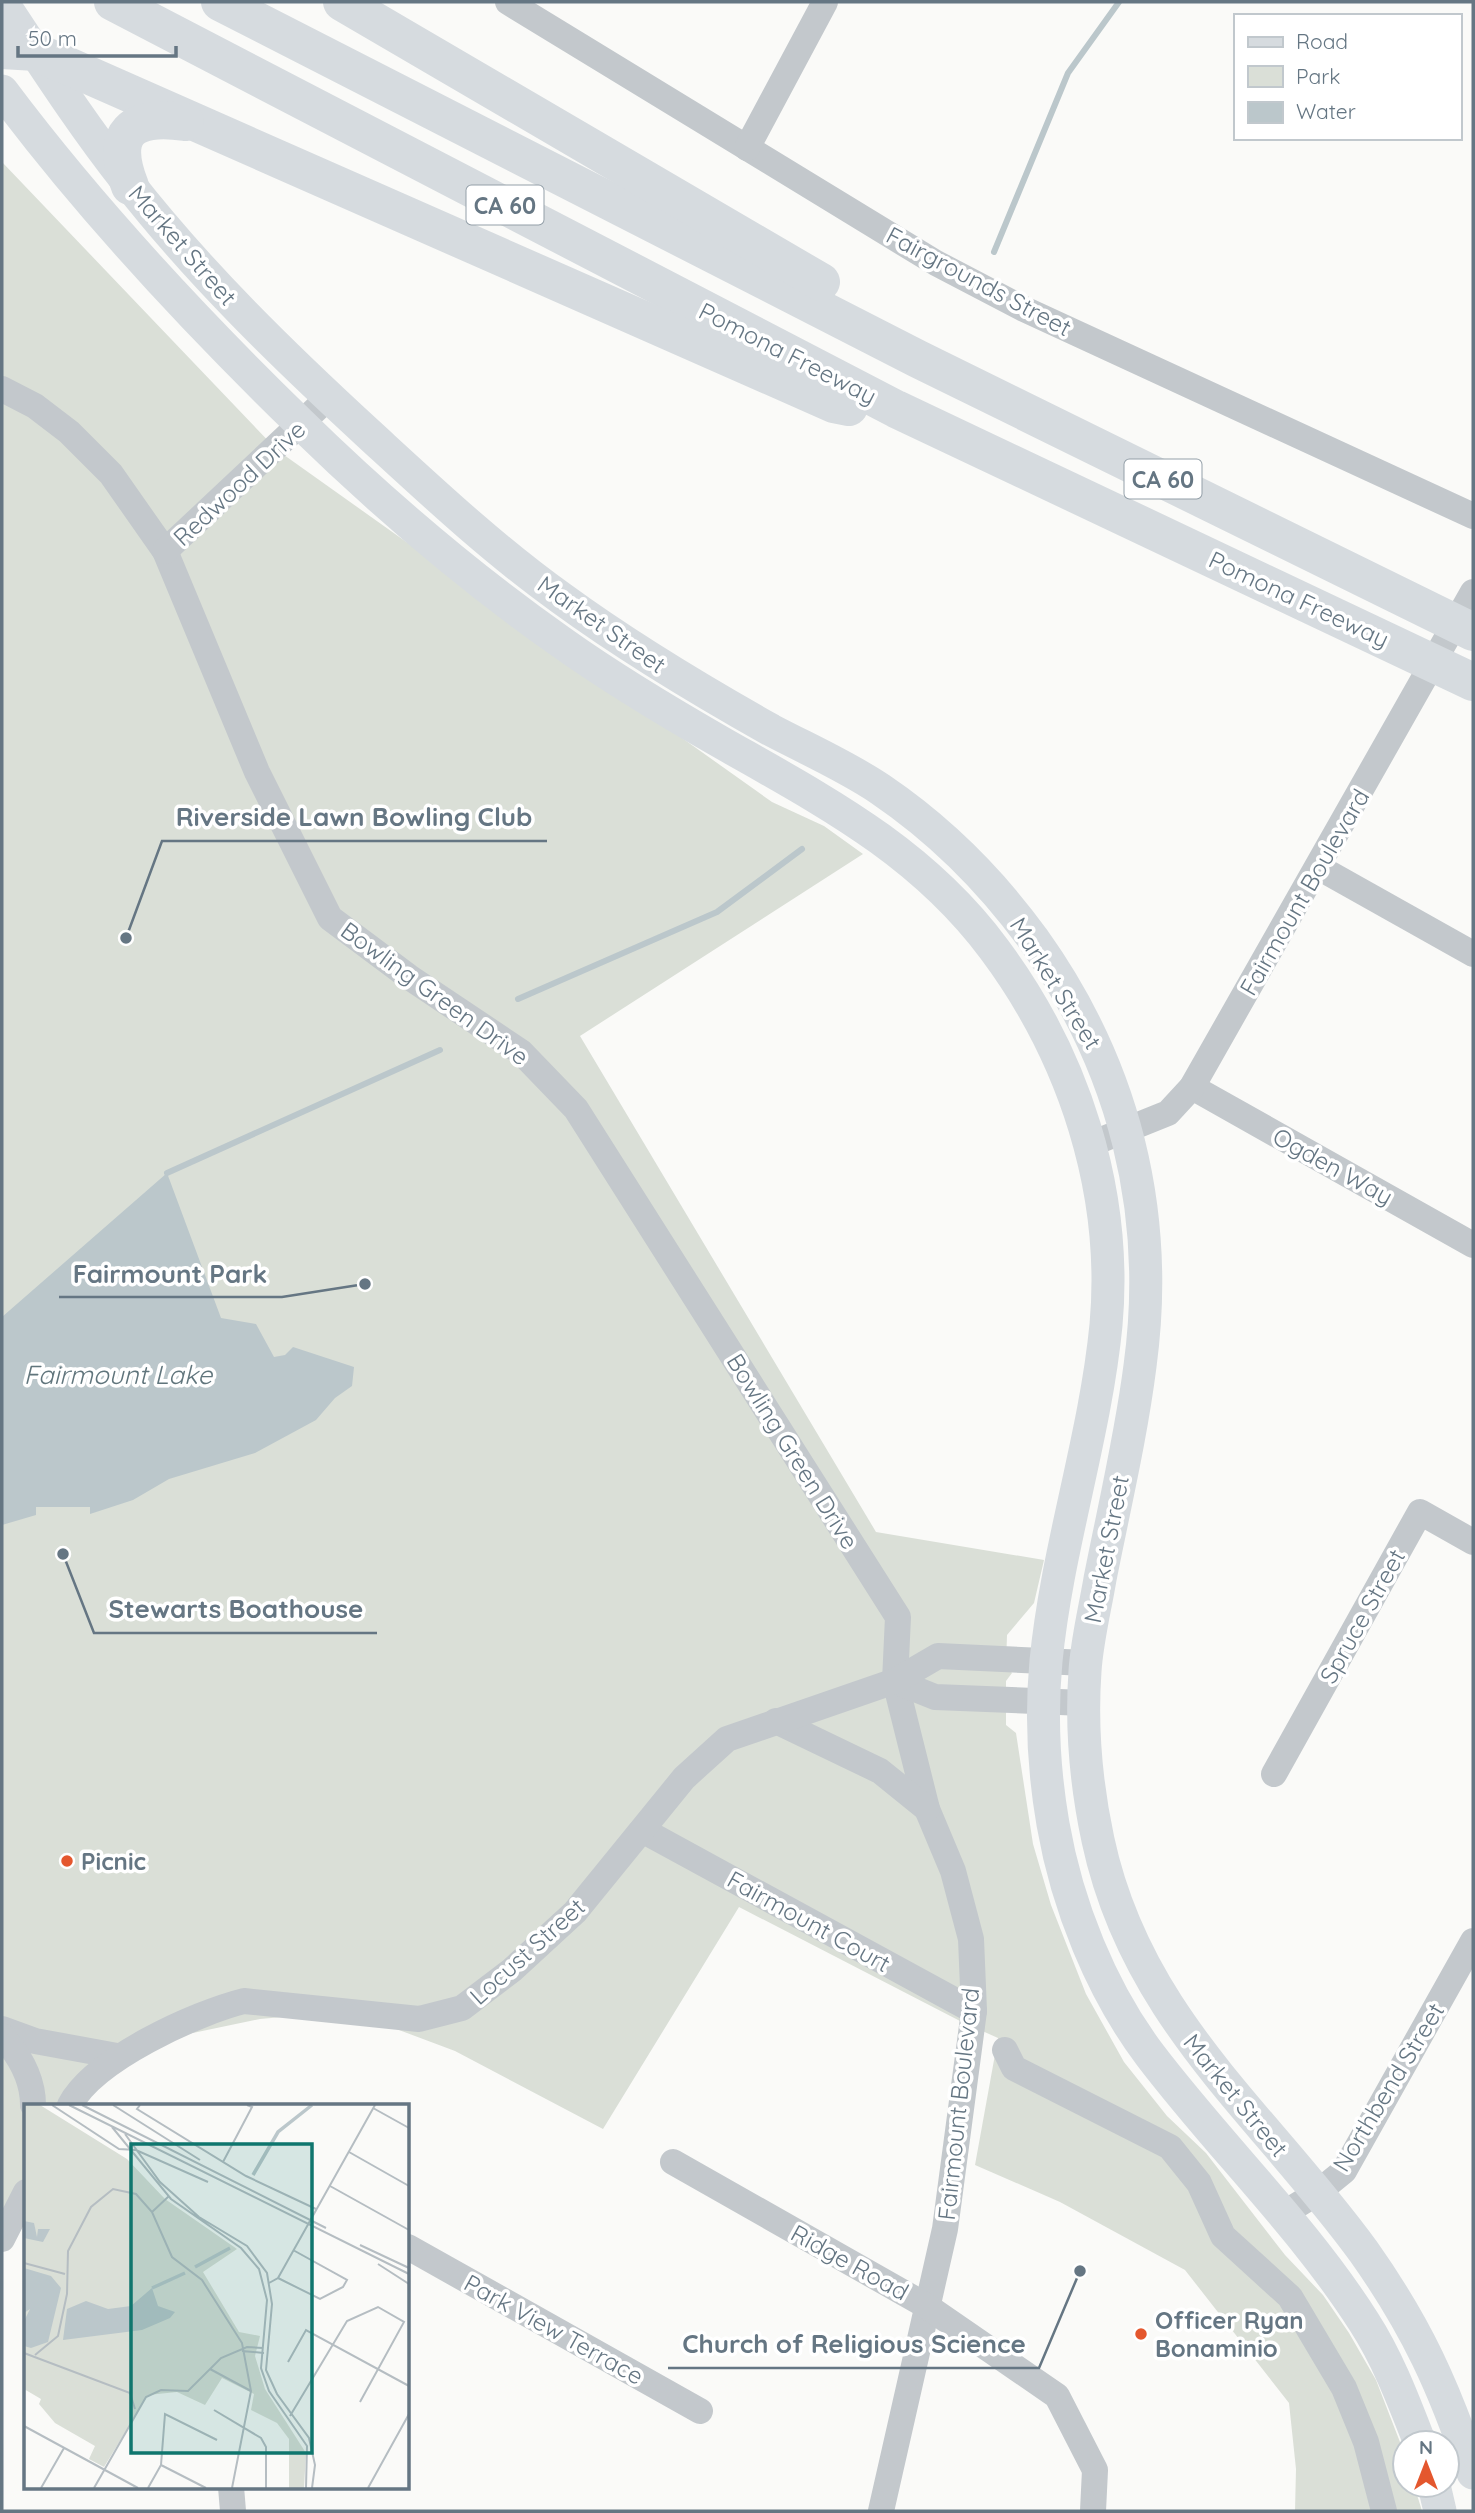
<svg xmlns="http://www.w3.org/2000/svg" width="1475" height="2513" viewBox="0 0 1475 2513" font-family="Quicksand,sans-serif">
<style>
.green{fill:#dadfd7}
.water{fill:#bbc7cb}
.lines{fill:none;stroke-linecap:round;stroke-linejoin:round}
.stream{stroke:#bbc7cb;stroke-width:6}
.minor{stroke:#c3c8cc;stroke-width:26}
.major{stroke:#d6dbdf;stroke-width:33}
.highway{stroke:#d6dbdf;stroke-width:38}
.poi-dot{fill:#e4572e;stroke:#fff;stroke-width:2.5}
.labels{text-anchor:middle;dominant-baseline:central;stroke-width:7;stroke-linejoin:round;paint-order:stroke}
.shield{fill:#fff;stroke:#939fa8;stroke-width:2}
.shield-label{font-size:23px;font-weight:bold;fill:#657683}
.street-label{font-size:24px;fill:#657683;stroke:#fff}
.poi-label{font-size:24px;font-weight:bold;fill:#657683;stroke:#fff;text-anchor:start}
.water-label{font-size:26px;font-style:italic;fill:#60757c;stroke:#fff}
.inset-river{fill:none;stroke:#bbc7cb;stroke-width:3.5}
.inset-road{fill:none;stroke:#b5bdc2;stroke-width:2}
.view{fill:#0f766e;fill-opacity:0.15;stroke:#0f766e;stroke-width:3.5}
.inset-edge{fill:none;stroke:#657683;stroke-width:3.5}
.leader{fill:none;stroke:#657683;stroke-width:2.5}
.callout-dot{fill:#657683;stroke:#fff;stroke-width:2.5}
.callout-label{font-size:26px;text-anchor:middle;font-weight:bold;fill:#657683;stroke:#fff;stroke-width:7;stroke-linejoin:round;paint-order:stroke}
</style>
<rect width="100%" height="100%" fill="#fafaf8"/>
<path class="green" d="M2 162 277 450 772 802 824 826 863 854 580 1036 876 1532 1044 1560 1034 1603 1007 1635 1006 1666 1012 1673 1006 1681V1725L1016 1733 1033 1844 1051 1905 1086 1994 1124 2062 1167 2116 1206 2153 1285 2255 1323 2295 1349 2333 1376 2380 1405 2455V2485H1414L1422 2511H1295L1296 2469 1289 2403 1185 2270 1060 2202 975 2165 998 2038 960 2021 739 1907 603 2129 455 2051 375 2021 316 2014 260 2019 140 2044 74 2105H26V2183L2 2226Z"/>
<path class="water" d="M167 1173 221 1318 256 1324 274 1357 285 1355 293 1347 354 1367 352 1386 335 1398 316 1420 255 1453 169 1479 133 1500 90 1514V1507H36V1515L2 1525V1317Z"/>
<g class="lines">
<g class="stream">
<path d="M994 252 1068 73 1119 2"/>
<path d="M518 999 717 912 802 849"/>
<path d="M167 1173 440 1050"/>
</g>
<g class="minor">
<path d="M508 2 936 263 1024 309 1473 516"/>
<path d="M747 148 825 2"/>
<path d="M2 389 35 406 69 432 111 474 165 551 257 772 330 918 409 977 521 1052 576 1109 898 1617 895 1681 927 1809 953 1871 971 1939 974 2011 945 2229 881 2511"/>
<path d="M165 551 329 397"/>
<path d="M1318 867 1473 954"/>
<path d="M1192 1087 1473 1245"/>
<path d="M1091 1144 1168 1113 1192 1087 1473 592"/>
<path d="M895 1681 935 1697 1084 1703"/>
<path d="M776 1721 880 1771 927 1809"/>
<path d="M1274 1774 1420 1512 1473 1542"/>
<path d="M644 1831 974 2011"/>
<path d="M2 2029 35 2041 117 2056"/>
<path d="M2 2036C20 2056 33 2078 33 2105"/>
<path d="M1005 2050 1014 2068 1170 2147 1199 2183 1223 2236 1290 2297 1344 2388 1366 2442 1384 2511"/>
<path d="M70 2105C94 2059 196 2013 244 2001L419 2019 462 2008 512 1970 575 1912 684 1778 727 1739 895 1681 938 1656 1086 1663"/>
<path d="M673 2162 925 2305 1057 2396 1095 2470 1093 2511"/>
<path d="M1283 2214 1317 2193 1344 2171 1473 1941"/>
<path d="M2 2239 26 2192"/>
<path d="M408 2247 700 2411"/>
<path d="M231 2487 233 2511"/>
</g>
<g class="major">
<path d="M2 2C42 62 81 123 126 180 199 274 285 357 372 437 433 493 494 550 561 598 628 647 698 689 771 730 807 749 846 766 880 789 939 829 992 882 1034 940 1124 1066 1161 1212 1140 1366 1131 1437 1114 1508 1100 1579 1095 1609 1087 1640 1085 1671 1081 1728 1086 1784 1098 1840 1136 2018 1263 2113 1364 2252 1417 2327 1444 2387 1473 2473"/>
<path d="M2 91C92 211 192 318 299 422 381 502 467 576 561 642 613 679 668 712 724 744 826 802 922 852 994 949 1074 1056 1118 1191 1106 1325 1095 1438 1057 1548 1046 1661 1041 1714 1044 1772 1053 1824 1067 1905 1101 1990 1150 2055 1219 2146 1303 2226 1364 2322 1388 2359 1404 2402 1420 2443"/>
<path d="M1434 2485 1440 2511"/>
</g>
<g class="highway">
<path d="M113 2 896 409 1473 682"/>
<path d="M220 2 918 359 1473 632"/>
<path d="M342 2 821 282"/>
<path d="M2 50 36 52 834 404 849 407"/>
<path d="M130 186C109 133 131 114 185 122"/>
</g>
</g>
<g class="poi-dot">
<circle cx="67" cy="1861" r="7"/>
<circle cx="1141" cy="2334" r="7"/>
</g>
<g class="labels">
<g class="shield">
<rect x="466.5" y="185.5" width="77" height="39" rx="5"/>
<rect x="1124.5" y="459.5" width="77" height="39" rx="5"/>
</g>
<g class="shield-label">
<text x="505" y="205">CA 60</text>
<text x="1163" y="479">CA 60</text>
</g>
<g class="street-label">
<text transform="translate(183 245) rotate(49)">Market Street</text>
<text transform="translate(979 281) rotate(28)">Fairgrounds Street</text>
<text transform="translate(788 353) rotate(27)">Pomona Freeway</text>
<text transform="translate(239 483) rotate(-43)">Redwood Drive</text>
<text transform="translate(1299 599) rotate(25)">Pomona Freeway</text>
<text transform="translate(602 624) rotate(35)">Market Street</text>
<text transform="translate(1304 892) rotate(-60)">Fairmount Boulevard</text>
<text transform="translate(1056 983) rotate(58)">Market Street</text>
<text transform="translate(435 993) rotate(36)">Bowling Green Drive</text>
<text transform="translate(1333 1166) rotate(29)">Ogden Way</text>
<text transform="translate(793 1451) rotate(58)">Bowling Green Drive</text>
<text transform="translate(1106 1549) rotate(-79)">Market Street</text>
<text transform="translate(1362 1616) rotate(-61)">Spruce Street</text>
<text transform="translate(809 1921) rotate(29)">Fairmount Court</text>
<text transform="translate(527 1951) rotate(-42)">Locust Street</text>
<text transform="translate(1388 2087) rotate(-59)">Northbend Street</text>
<text transform="translate(1236 2095) rotate(51)">Market Street</text>
<text transform="translate(958 2104) rotate(-84)">Fairmount Boulevard</text>
<text transform="translate(850 2262) rotate(29)">Ridge Road</text>
<text transform="translate(554 2329) rotate(29)">Park View Terrace</text>
</g>
<g class="poi-label">
<text x="81" y="1861">Picnic</text>
<text x="1155" y="2320">Officer Ryan<tspan x="1155" dy="28">Bonaminio</tspan></text>
</g>
<g class="water-label">
<text x="118" y="1374">Fairmount Lake</text>
</g>
</g>
<g transform="translate(24 2104)">
<rect width="385" height="385" fill="#fafaf8"/>
<path d="M0 1H16L103 55 141 95 213 145 179 168 215 228 236 232 231 252 241 285 282 349 280 384H265V335L253 319 227 306 230 290 198 274 181 301 153 288 124 291 80 363 65 355 71 342 31 319 15 300 17 295 0 285Z" fill="#dadfd7"/>
<path d="M0 117 10 119 13 133 14 125H26L19 138 0 134ZM0 164 27 172 37 184 24 238 7 244 0 242V217L6 205 0 209ZM128 184 134 202 151 208 146 214 118 226 39 236 43 205 62 197 84 205 107 202Z" fill="#bbc7cb"/>
<path class="inset-river" d="M229 71 254 28 288 1M171 163 206 144M128 184 161 169"/>
<path class="inset-road" d="M28 1 95 45 112 46 184 78M45 1 385 170M58 1 302 124M89 1 176 56M116 1 113 5 222 72 292 105M349 4 385 24M88 23 147 95 217 144 235 165 243 196 237 264 245 287 283 342 282 384M101 30 136 78 175 113 223 142 243 169 248 200 242 266 253 290 285 334 291 361 288 384M325 48 385 82M199 58 228 3 223 1M306 82 385 126M128 108 145 92M336 141 385 164M0 159 41 170M354 160 385 180M254 174 296 195 319 183 323 176 269 146M245 179 254 174 351 1M218 247 240 249M0 249 106 289 111 305M11 251 34 232 43 190 44 147 67 103 89 85 112 90 128 108 148 153 178 176 218 239 227 287 208 384M264 258 282 226 385 282M186 265 227 287M190 306 237 334 242 343V384M266 312 323 217 354 203 380 218 336 298M0 322 114 384M137 361 182 384M17 384 40 344M70 384 122 293 137 286 164 287 197 254 223 243 239 244M124 384 137 361 141 310 193 336M344 384 385 310"/>
<path class="view" d="M107 40H288V349H107Z"/>
<rect width="385" height="385" class="inset-edge"/>
</g>
<path class="leader" d="M126 938L162 841H547M365 1284L282 1297H59M63 1554L94 1633H377M1080 2271L1039 2368H668"/>
<g class="callout-dot">
<circle cx="126" cy="938" r="7"/>
<circle cx="365" cy="1284" r="7"/>
<circle cx="63" cy="1554" r="7"/>
<circle cx="1080" cy="2271" r="7"/>
</g>
<g class="callout-label">
<text x="354" y="826">Riverside Lawn Bowling Club</text>
<text x="170" y="1283">Fairmount Park</text>
<text x="236" y="1618">Stewarts Boathouse</text>
<text x="854" y="2353">Church of Religious Science</text>
</g>
<rect width="1475" height="2513" fill="none" stroke="#657683" stroke-width="7"/>
<rect x="1234" y="14" width="228" height="126" fill="#ffffff" stroke="#c1c8cd" stroke-width="2"/>
<rect x="1248" y="37" width="35" height="10" fill="#d6dbdf" stroke="#c1c8cd" stroke-width="2"/>
<text x="1296" y="49" font-size="21" fill="#657683">Road</text>
<rect x="1248" y="66" width="35" height="21" fill="#dadfd7" stroke="#c1c8cd" stroke-width="2"/>
<text x="1296" y="84" font-size="21" fill="#657683">Park</text>
<rect x="1248" y="102" width="35" height="21" fill="#bbc7cb" stroke="#c1c8cd" stroke-width="2"/>
<text x="1296" y="119" font-size="21" fill="#657683">Water</text>
<g transform="translate(1426 2464)"><circle r="33" fill="#ffffff" stroke="#c1c8cd" stroke-width="2"/>
<path d="M0-5L12 26L0 18L-12 26Z" fill="#e4572e"/>
<text y="-10" font-size="19" font-weight="bold" text-anchor="middle" fill="#657683">N</text>
</g>
<path d="M18 46v10h158v-10" fill="none" stroke="#657683" stroke-width="3.5"/>
<text x="28" y="46" font-size="21" fill="#657683" stroke="#ffffff" stroke-width="5" paint-order="stroke">50 m</text>
</svg>
